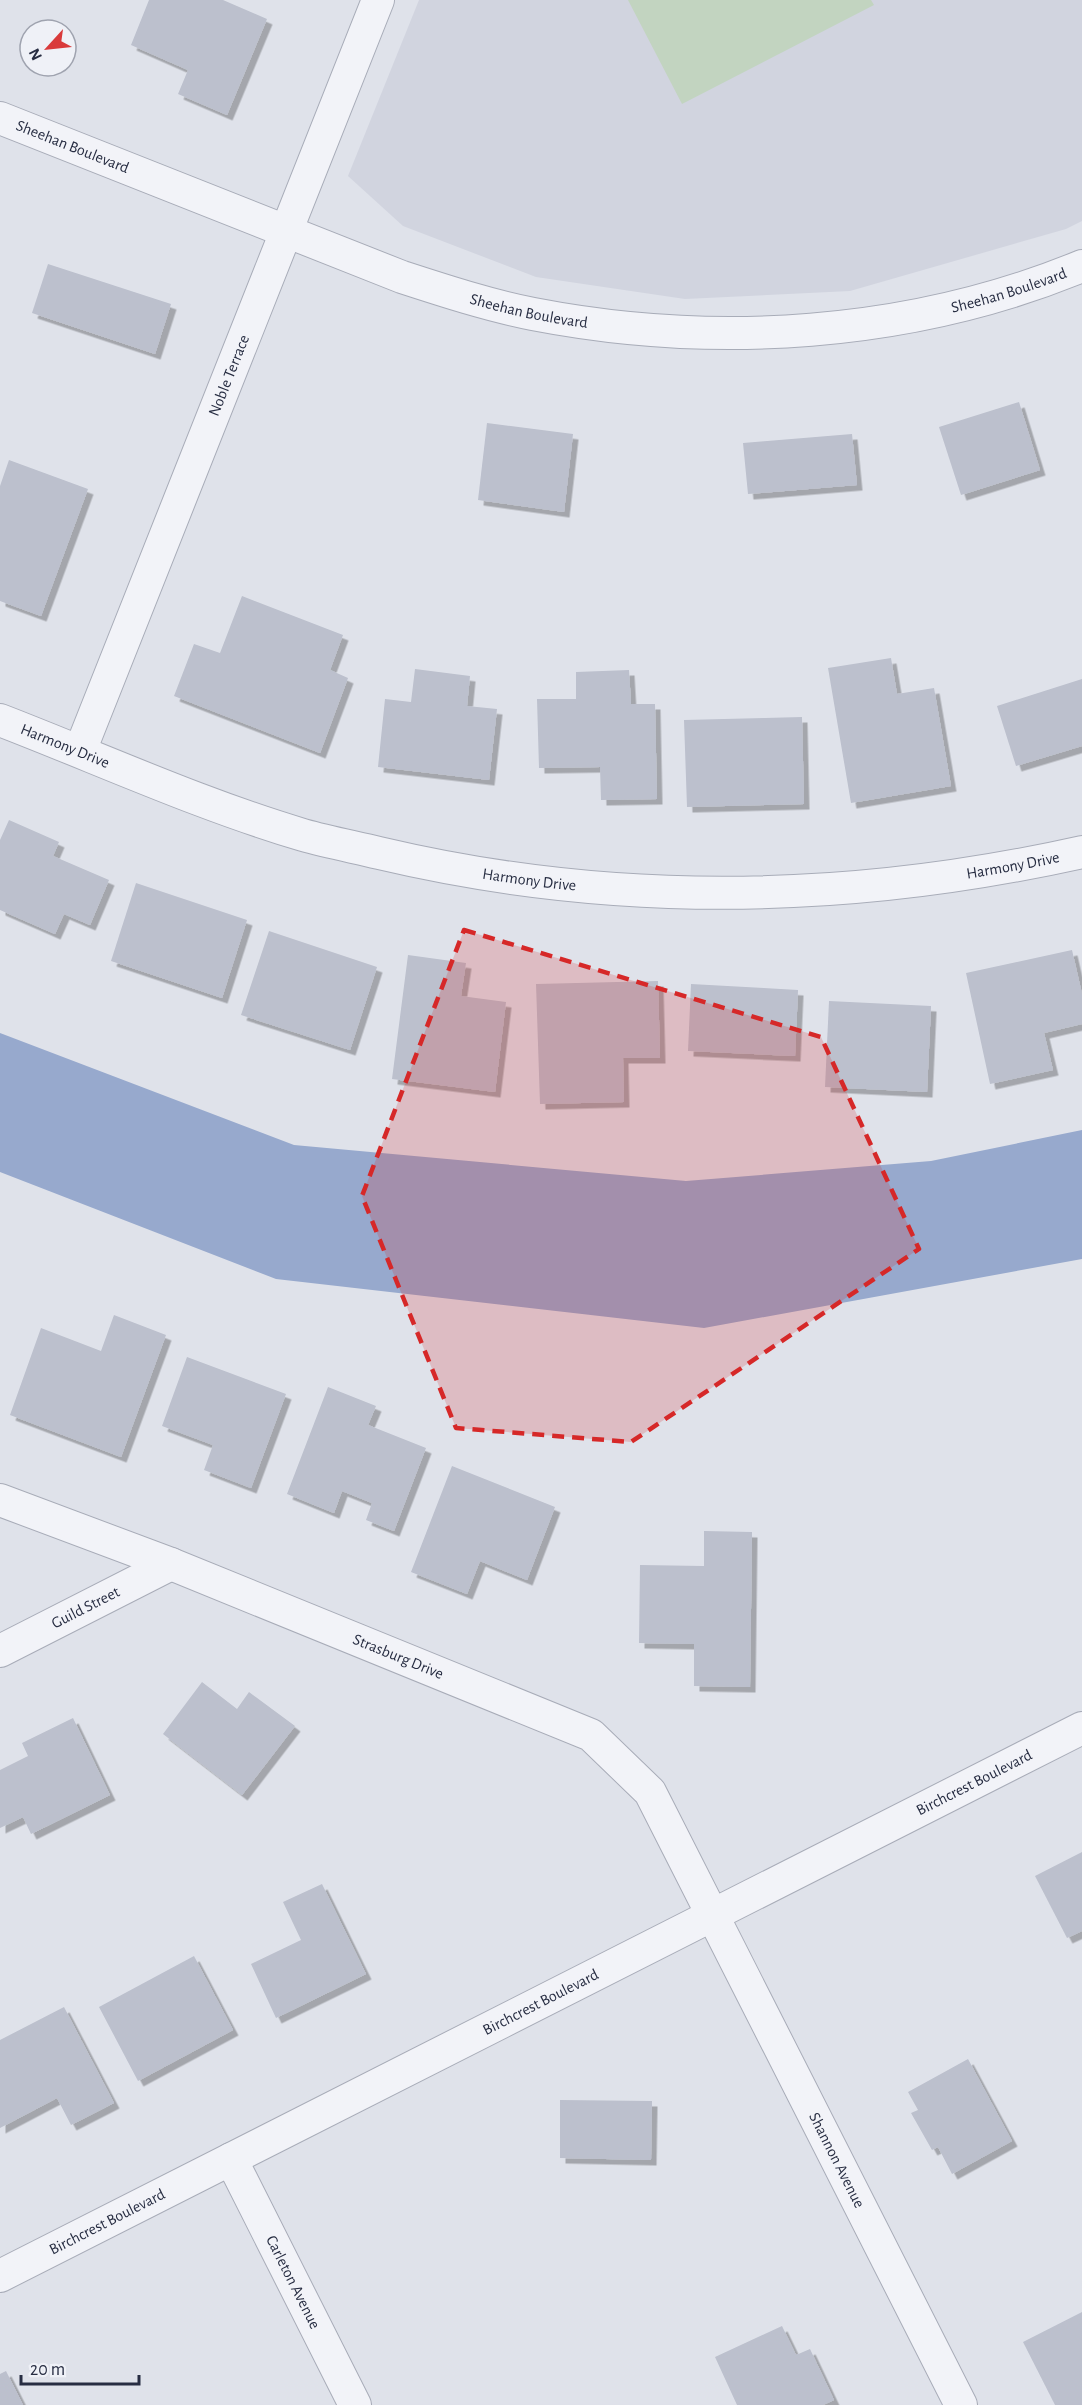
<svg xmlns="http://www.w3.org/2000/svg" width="1082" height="2405" viewBox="0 0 1082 2405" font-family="'Alegreya Sans',sans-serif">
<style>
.built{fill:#d1d4df}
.green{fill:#c2d4c0}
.water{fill:#97a9cd}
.building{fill:#bcc0cd;filter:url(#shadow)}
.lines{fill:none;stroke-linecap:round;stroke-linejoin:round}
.minor-casing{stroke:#a8acb8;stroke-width:34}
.minor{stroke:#f2f3f8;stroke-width:32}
.marked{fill:#d62828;fill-opacity:0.2;stroke:#d62828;stroke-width:4.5;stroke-dasharray:12 8;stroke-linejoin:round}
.labels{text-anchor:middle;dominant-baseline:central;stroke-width:5;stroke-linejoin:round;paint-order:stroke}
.street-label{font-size:16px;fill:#272d42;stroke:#eff1f7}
</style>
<defs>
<filter id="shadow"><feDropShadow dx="5.5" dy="5.5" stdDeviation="0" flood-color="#0004"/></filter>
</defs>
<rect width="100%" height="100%" fill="#dfe2ea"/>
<path class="built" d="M419 0H1082V221L1066 229 850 291 685 299 536 277 403 226 348 176Z"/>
<path class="green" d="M628 0H871L874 5 682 104Z"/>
<path class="water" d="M0 1033 294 1145 686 1181 931 1161 1082 1130V1259L704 1328 276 1279 0 1172Z"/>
<g class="building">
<path d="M149 0H223L267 19 227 115 178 94 188 70 131 45Z"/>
<path d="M48 264 171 304 155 354 32 313Z"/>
<path d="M1019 402 1040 470 961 495 939 427Z"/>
<path d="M487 423 573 434 564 512 478 500Z"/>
<path d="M852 434 857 485 748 494 743 443Z"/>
<path d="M9 460 88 489 41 616 0 601V486Z"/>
<path d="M242 596 343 635 330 670 348 678 320 753 174 696 194 644 220 653Z"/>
<path d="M891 658 897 694 934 688 951 786 851 803 828 668Z"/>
<path d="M415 669 470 676 467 706 497 709 489 780 378 767 385 699 411 702Z"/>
<path d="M629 670 631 704H655L657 799 601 800 600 767 539 768 537 699H576V672Z"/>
<path d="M1082 679V746L1016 766 997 706Z"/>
<path d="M802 717 804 804 687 807 684 720Z"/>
<path d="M9 820 59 842 53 856 109 880 90 925 64 914 55 934 0 910V840Z"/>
<path d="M136 883 247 920 222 998 111 961Z"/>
<path d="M269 931 377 967 350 1050 241 1015Z"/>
<path d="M1072 950 1082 994V1024L1044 1033 1053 1070 990 1084 966 973Z"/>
<path d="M408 955 466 963 461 996 506 1002 495 1092 392 1079Z"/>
<path d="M658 981 660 1058H623L624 1102 540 1104 536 984Z"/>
<path d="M691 984 798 990 795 1056 688 1051Z"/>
<path d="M829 1001 931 1006 927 1092 825 1087Z"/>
<path d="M114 1315 166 1335 121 1457 10 1415 41 1328 101 1351Z"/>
<path d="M187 1357 286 1394 251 1488 204 1470 213 1445 162 1426Z"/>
<path d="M328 1387 376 1406 368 1425 426 1448 394 1531 366 1520 372 1503 342 1491 334 1513 287 1494Z"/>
<path d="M452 1466 555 1507 527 1580 480 1561 467 1594 411 1572Z"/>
<path d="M704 1531 752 1532 750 1687 694 1686V1644L639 1643 640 1565 704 1566Z"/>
<path d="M202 1682 237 1709 249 1692 295 1726 242 1795 163 1734Z"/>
<path d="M73 1718 110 1795 31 1834 23 1817 0 1828V1770L28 1756 22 1743Z"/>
<path d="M1082 1852V1931L1067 1938 1035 1876Z"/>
<path d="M322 1884 366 1974 276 2018 251 1964 301 1940 283 1902Z"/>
<path d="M194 1956 233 2030 138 2081 99 2007Z"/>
<path d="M64 2007 114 2103 71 2125 57 2098 0 2128V2040Z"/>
<path d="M968 2059 1012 2141 952 2174 938 2147 932 2150 911 2113 918 2110 908 2092Z"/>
<path d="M560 2100 652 2101 651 2160 560 2158Z"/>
<path d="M1082 2312V2405H1055L1023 2342Z"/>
<path d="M782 2326 796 2355 810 2349 834 2400 823 2405H737L715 2357Z"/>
<path d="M6 2371 23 2405H0V2374Z"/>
</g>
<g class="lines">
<defs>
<g id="minor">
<path id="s1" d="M0 118 402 277C445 291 488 305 533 314 714 349 910 337 1082 266"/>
<path id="s2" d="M0 720C101 759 199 804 303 835 328 842 354 847 379 853 612 908 849 904 1082 852"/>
<path id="s3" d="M80 751 378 0"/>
<path id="s4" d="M0 1500 171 1564 591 1735 650 1792 961 2405"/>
<path id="s5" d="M0 1651 171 1564"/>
<path id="s6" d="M231 2159 355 2405"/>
<path id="s7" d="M0 2276 1082 1728"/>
</g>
</defs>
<use href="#minor" class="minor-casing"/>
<use href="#minor" class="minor"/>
</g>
<path class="marked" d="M464 930 821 1037 919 1249 631 1442 456 1428 362 1196Z"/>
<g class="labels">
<g class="street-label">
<text stroke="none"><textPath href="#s1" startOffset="78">Sheehan Boulevard</textPath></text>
<text stroke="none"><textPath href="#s1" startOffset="1050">Sheehan Boulevard</textPath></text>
<text stroke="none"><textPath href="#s1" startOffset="564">Sheehan Boulevard</textPath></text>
<text stroke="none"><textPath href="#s3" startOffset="404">Noble Terrace</textPath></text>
<text stroke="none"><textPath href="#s2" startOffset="70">Harmony Drive</textPath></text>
<text stroke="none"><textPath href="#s2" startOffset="1041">Harmony Drive</textPath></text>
<text stroke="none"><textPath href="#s2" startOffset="555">Harmony Drive</textPath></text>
<text stroke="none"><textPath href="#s5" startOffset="96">Guild Street</textPath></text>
<text stroke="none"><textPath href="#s4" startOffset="428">Strasburg Drive</textPath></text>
<text stroke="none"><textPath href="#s7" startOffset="1092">Birchcrest Boulevard</textPath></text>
<text stroke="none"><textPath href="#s7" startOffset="606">Birchcrest Boulevard</textPath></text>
<text stroke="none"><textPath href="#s4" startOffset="1131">Shannon Avenue</textPath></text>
<text stroke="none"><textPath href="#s7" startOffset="120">Birchcrest Boulevard</textPath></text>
<text stroke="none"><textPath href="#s6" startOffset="138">Carleton Avenue</textPath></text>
</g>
</g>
<g transform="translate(48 48) rotate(243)"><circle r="28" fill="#eff1f7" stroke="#9fa3af" stroke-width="1.5"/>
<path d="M0-4.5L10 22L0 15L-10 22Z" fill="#d93a3b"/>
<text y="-9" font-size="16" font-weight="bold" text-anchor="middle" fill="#272d42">N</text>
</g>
<path d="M21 2375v9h118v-9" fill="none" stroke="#272d42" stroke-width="3"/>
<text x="30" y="2375" font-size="18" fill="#272d42" stroke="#eff1f7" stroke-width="4.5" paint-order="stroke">20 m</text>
</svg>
